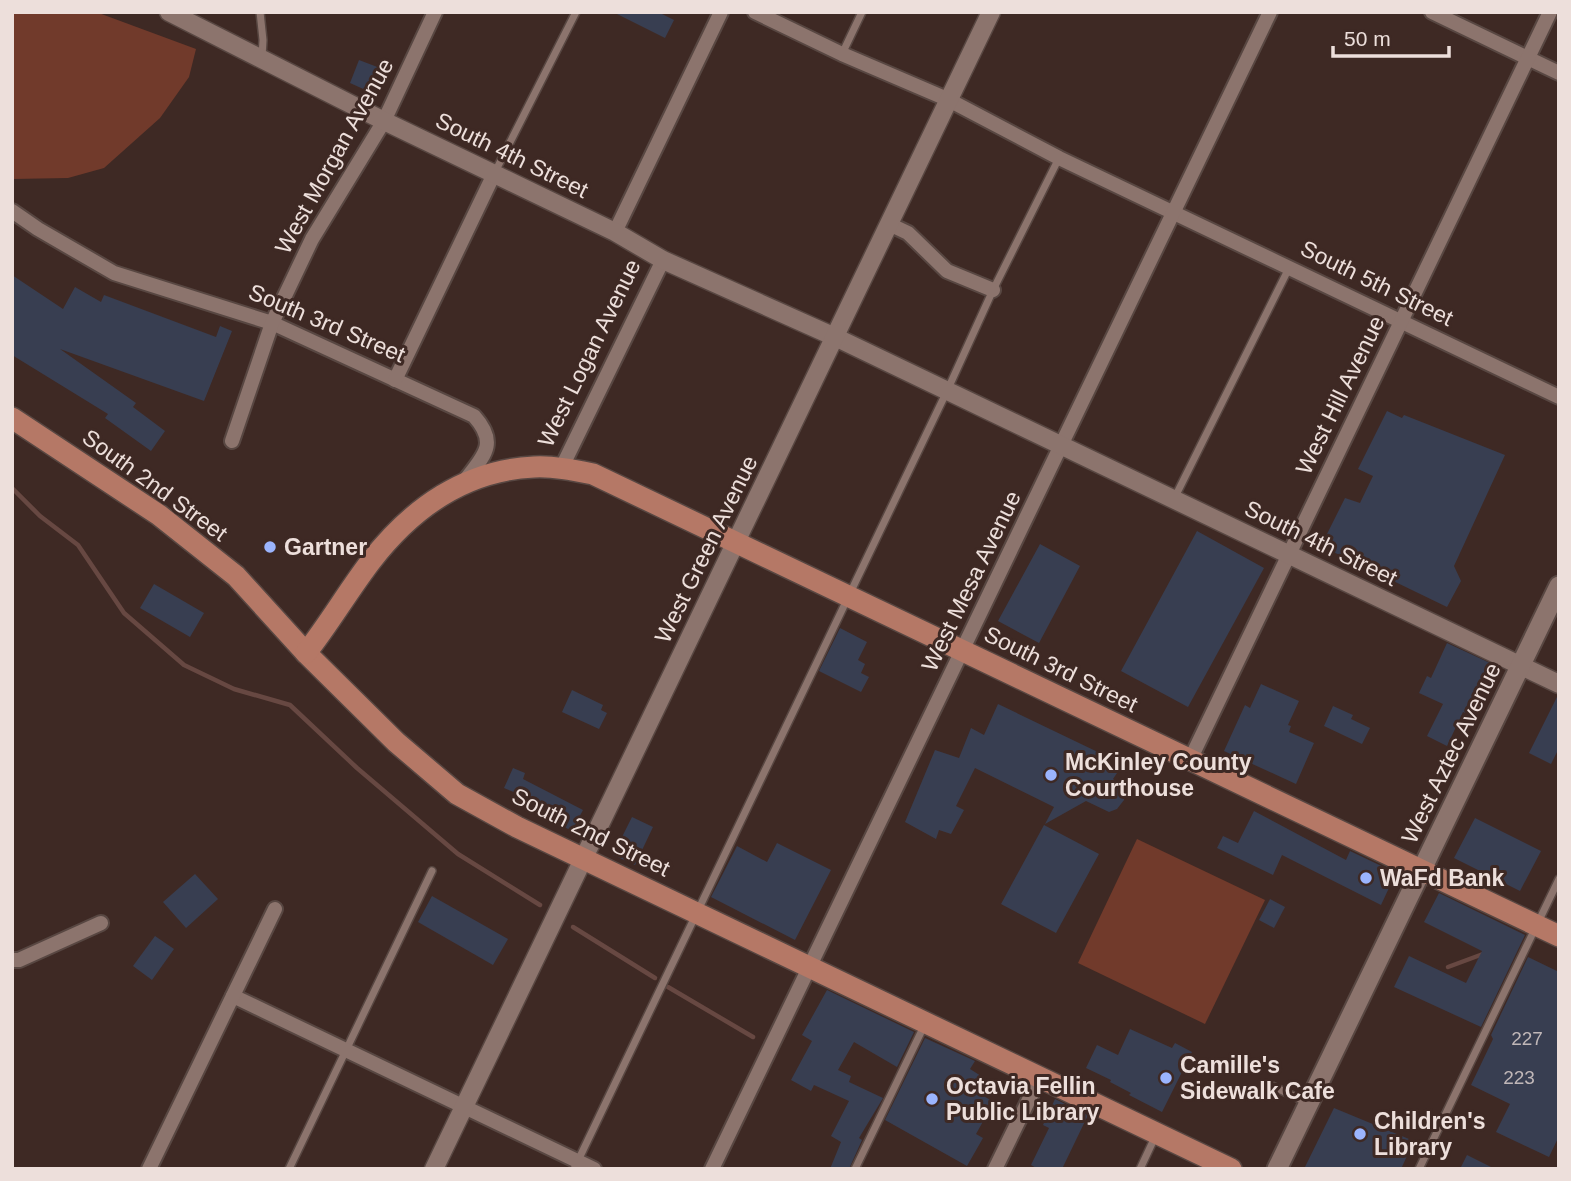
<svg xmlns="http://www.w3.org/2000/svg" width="1571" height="1181" viewBox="0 0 1571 1181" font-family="Helvetica,sans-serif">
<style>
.green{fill:#713a2b}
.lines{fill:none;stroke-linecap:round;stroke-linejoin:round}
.stream{stroke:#674842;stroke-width:4.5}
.building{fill:#383e51}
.service-casing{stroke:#584742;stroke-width:10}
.minor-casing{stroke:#584742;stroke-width:18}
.tertiary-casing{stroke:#584742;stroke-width:21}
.secondary-casing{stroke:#584742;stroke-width:23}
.primary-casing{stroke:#584742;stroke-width:24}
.service{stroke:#8c746d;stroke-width:7}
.minor{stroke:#8c746d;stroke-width:14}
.tertiary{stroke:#8c746d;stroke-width:18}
.secondary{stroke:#8c746d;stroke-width:19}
.primary{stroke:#b57866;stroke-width:21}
.poi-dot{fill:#9bb4fd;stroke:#3e2924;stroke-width:2.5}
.labels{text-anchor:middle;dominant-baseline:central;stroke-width:6;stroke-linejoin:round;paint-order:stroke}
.number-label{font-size:19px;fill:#c0b7b8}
.street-label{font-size:23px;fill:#eddfdb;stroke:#3e2924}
.poi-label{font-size:23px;font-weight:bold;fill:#eddfdb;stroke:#3e2924;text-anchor:start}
</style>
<rect width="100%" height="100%" fill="#3e2924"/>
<g class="green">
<path d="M13 12H96L196 49 189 77 160 118 104 168 68 178 12 179Z"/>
<path d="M1137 839 1265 900 1205 1024 1078 963Z"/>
</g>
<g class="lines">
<g class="stream">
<path d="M12 488 40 516 78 545 124 613 184 665 234 689 290 705 357 768 458 854 540 905"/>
<path d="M573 927 655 978"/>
<path d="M1448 967 1483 954"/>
<path d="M668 987 753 1037"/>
</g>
</g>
<g class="building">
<path d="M613 12H658L674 20 665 38Z"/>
<path d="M359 60 380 68 370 92 350 83Z"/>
<path d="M12 275 63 309 75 287 101 302 104 295 216 337 220 326 232 331 204 401 60 349 136 403 133 407 165 431 151 451 105 418 108 414 12 355Z"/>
<path d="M1387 411 1402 418 1404 415 1505 455 1454 566 1461 581 1447 607 1321 546 1345 498 1360 503 1373 476 1358 469Z"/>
<path d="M1197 531 1264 568 1188 707 1121 671Z"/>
<path d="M1040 544 1080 566 1039 643 998 621Z"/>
<path d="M154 584 204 613 190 637 140 608Z"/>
<path d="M840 628 867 642 858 660 865 664 861 673 869 677 861 692 819 671Z"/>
<path d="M1447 643 1490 663 1498 669V675L1486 701 1482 700 1476 711 1473 709 1470 715 1463 712 1447 746 1427 736 1443 704 1419 693 1427 676 1431 678Z"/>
<path d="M1261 684 1299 701 1288 725 1291 726 1289 732 1314 743 1296 784 1224 751 1245 705 1250 708Z"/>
<path d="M572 690 603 705 601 710 607 713 599 729 562 712Z"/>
<path d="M1558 695 1559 748 1551 764 1529 753Z"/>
<path d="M998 704 1104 755V760L1119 770 1113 779 1124 788V800L1117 809 1109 812 1086 801 1045 824 1054 807 975 768 956 806 964 810 951 834 939 830 936 839 905 822 935 750 959 758 971 728 984 735Z"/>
<path d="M1333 706 1353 715 1351 719 1370 728 1362 744 1324 726Z"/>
<path d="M513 768 525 773 523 779 583 810 572 831 531 810 536 801 504 788Z"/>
<path d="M1254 811 1346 860 1350 851 1396 873 1381 905 1282 855 1273 875 1217 848 1223 836 1238 843Z"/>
<path d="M632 817 653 827 635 865 613 855Z"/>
<path d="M1475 818 1541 851 1520 891 1454 858Z"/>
<path d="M1044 825 1099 854 1056 933 1001 904Z"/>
<path d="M777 843 831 870 795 940 711 897 737 846 767 862Z"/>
<path d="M195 874 218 899 186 928 163 902Z"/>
<path d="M1439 893 1525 935 1481 1027 1394 987 1409 956 1466 983 1482 951 1424 922Z"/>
<path d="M432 896 508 939 493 965 418 922Z"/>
<path d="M1270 899 1285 907 1274 928 1259 920Z"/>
<path d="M155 936 174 949 152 980 133 966Z"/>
<path d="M1528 957 1559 972V1136L1549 1157 1496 1132 1510 1104 1471 1085 1493 1039 1491 1035Z"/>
<path d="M827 990 914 1032 897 1067 854 1042 838 1070 851 1076 849 1082 883 1098 859 1138 862 1140 849 1169H830L841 1142 831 1136 849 1101 814 1085 811 1091 791 1080 812 1041 802 1035Z"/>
<path d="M1130 1029 1172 1048 1175 1043 1192 1052 1162 1112 1129 1095 1131 1093 1110 1082 1111 1080 1086 1068 1097 1045 1118 1055Z"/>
<path d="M925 1038 975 1061 970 1069 981 1076 973 1090 994 1102 976 1134 983 1138 967 1166 885 1120Z"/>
<path d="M1055 1099 1088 1115 1062 1169H1038L1031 1165 1049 1128 1043 1125Z"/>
<path d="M1334 1108 1409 1139 1413 1143 1401 1169H1304Z"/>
<path d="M1467 1155 1495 1169H1460Z"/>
</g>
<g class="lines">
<defs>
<g id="service">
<path d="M260 12 263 40 262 57"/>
<path d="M842 54 862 12"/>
<path d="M494 174 576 12"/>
<path d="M1174 499 1289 268"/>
<path d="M1268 1084 1308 1103"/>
<path d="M289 1169 432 871"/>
<path d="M574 1169 947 391 993 290 1059 158"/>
<path d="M855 1169 924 1026"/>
<path d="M1140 1169 1155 1137"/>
<path d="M1419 1169 1559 879"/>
</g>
<g id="minor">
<path d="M755 12 842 54 947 99 1059 158 1559 397"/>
<path d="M1432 12 1559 73"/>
<path d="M12 211 38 229 114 273 272 323 474 416C500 445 482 457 463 483"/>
<path d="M889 224 908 233 947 271 993 290"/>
<path d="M615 232 721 12"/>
<path d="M395 380 494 174"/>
<path d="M232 441 272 323 312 239 384 121 435 12"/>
<path d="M561 469 663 260"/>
<path d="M1190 760 1550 12"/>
<path d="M12 960H19L101 923"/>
<path d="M233 996 594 1169"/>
<path d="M149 1169 275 909"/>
<path d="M712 1169 1270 12"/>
<path d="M995 1169 1040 1077"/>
</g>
<g id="tertiary">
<path d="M169 12 384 121 615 232 663 260 835 337 1559 684"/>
<path d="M434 1169 991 12"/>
</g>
<path id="secondary" d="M1277 1169 1559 586"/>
<g id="primary">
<path d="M12 418 159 515 236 576 306 653 396 742 457 794 517 827 1231 1169"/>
<path d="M306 653C329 624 348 591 371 561 412 508 466 470 534 467 553 466 573 470 593 474L1559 936"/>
</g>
</defs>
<use href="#service" class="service-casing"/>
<use href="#minor" class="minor-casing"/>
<use href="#tertiary" class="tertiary-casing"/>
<use href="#secondary" class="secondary-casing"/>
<use href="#primary" class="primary-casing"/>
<use href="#service" class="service"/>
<use href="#minor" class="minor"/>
<use href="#tertiary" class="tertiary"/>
<use href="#secondary" class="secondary"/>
<use href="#primary" class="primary"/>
</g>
<g class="poi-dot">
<circle cx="270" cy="547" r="7"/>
<circle cx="1051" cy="775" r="7"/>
<circle cx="1366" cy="878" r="7"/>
<circle cx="1166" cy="1078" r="7"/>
<circle cx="932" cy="1099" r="7"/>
<circle cx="1360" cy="1134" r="7"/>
</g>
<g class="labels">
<g class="number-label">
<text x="1527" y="1038">227</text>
<text x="1519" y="1077">223</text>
</g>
<g class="street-label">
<text transform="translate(512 155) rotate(26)">South 4th Street</text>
<text transform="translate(334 156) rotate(-61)">West Morgan Avenue</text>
<text transform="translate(1377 283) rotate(26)">South 5th Street</text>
<text transform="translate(327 323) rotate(23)">South 3rd Street</text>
<text transform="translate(589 353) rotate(-64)">West Logan Avenue</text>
<text transform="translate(1340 395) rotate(-64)">West Hill Avenue</text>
<text transform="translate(155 485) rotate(36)">South 2nd Street</text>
<text transform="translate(1321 543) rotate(26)">South 4th Street</text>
<text transform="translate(706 549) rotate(-64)">West Green Avenue</text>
<text transform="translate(971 581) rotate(-64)">West Mesa Avenue</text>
<text transform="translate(1061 669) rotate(26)">South 3rd Street</text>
<text transform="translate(1451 753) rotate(-64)">West Aztec Avenue</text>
<text transform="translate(591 832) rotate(26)">South 2nd Street</text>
</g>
<g class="poi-label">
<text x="284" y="547">Gartner</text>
<text x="1065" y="762">McKinley County<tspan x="1065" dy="26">Courthouse</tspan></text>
<text x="1380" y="878">WaFd Bank</text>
<text x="1180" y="1065">Camille's<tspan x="1180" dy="26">Sidewalk Cafe</tspan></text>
<text x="946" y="1086">Octavia Fellin<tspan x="946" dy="26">Public Library</tspan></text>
<text x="1374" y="1121">Children's<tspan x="1374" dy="26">Library</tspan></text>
</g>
</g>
<rect width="1571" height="1181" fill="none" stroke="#eddfdb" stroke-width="28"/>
<path d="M1333 46v10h116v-10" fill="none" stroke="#eddfdb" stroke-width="3.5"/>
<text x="1344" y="46" font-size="21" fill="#eddfdb" stroke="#3e2924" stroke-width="5" paint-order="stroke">50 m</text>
</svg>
